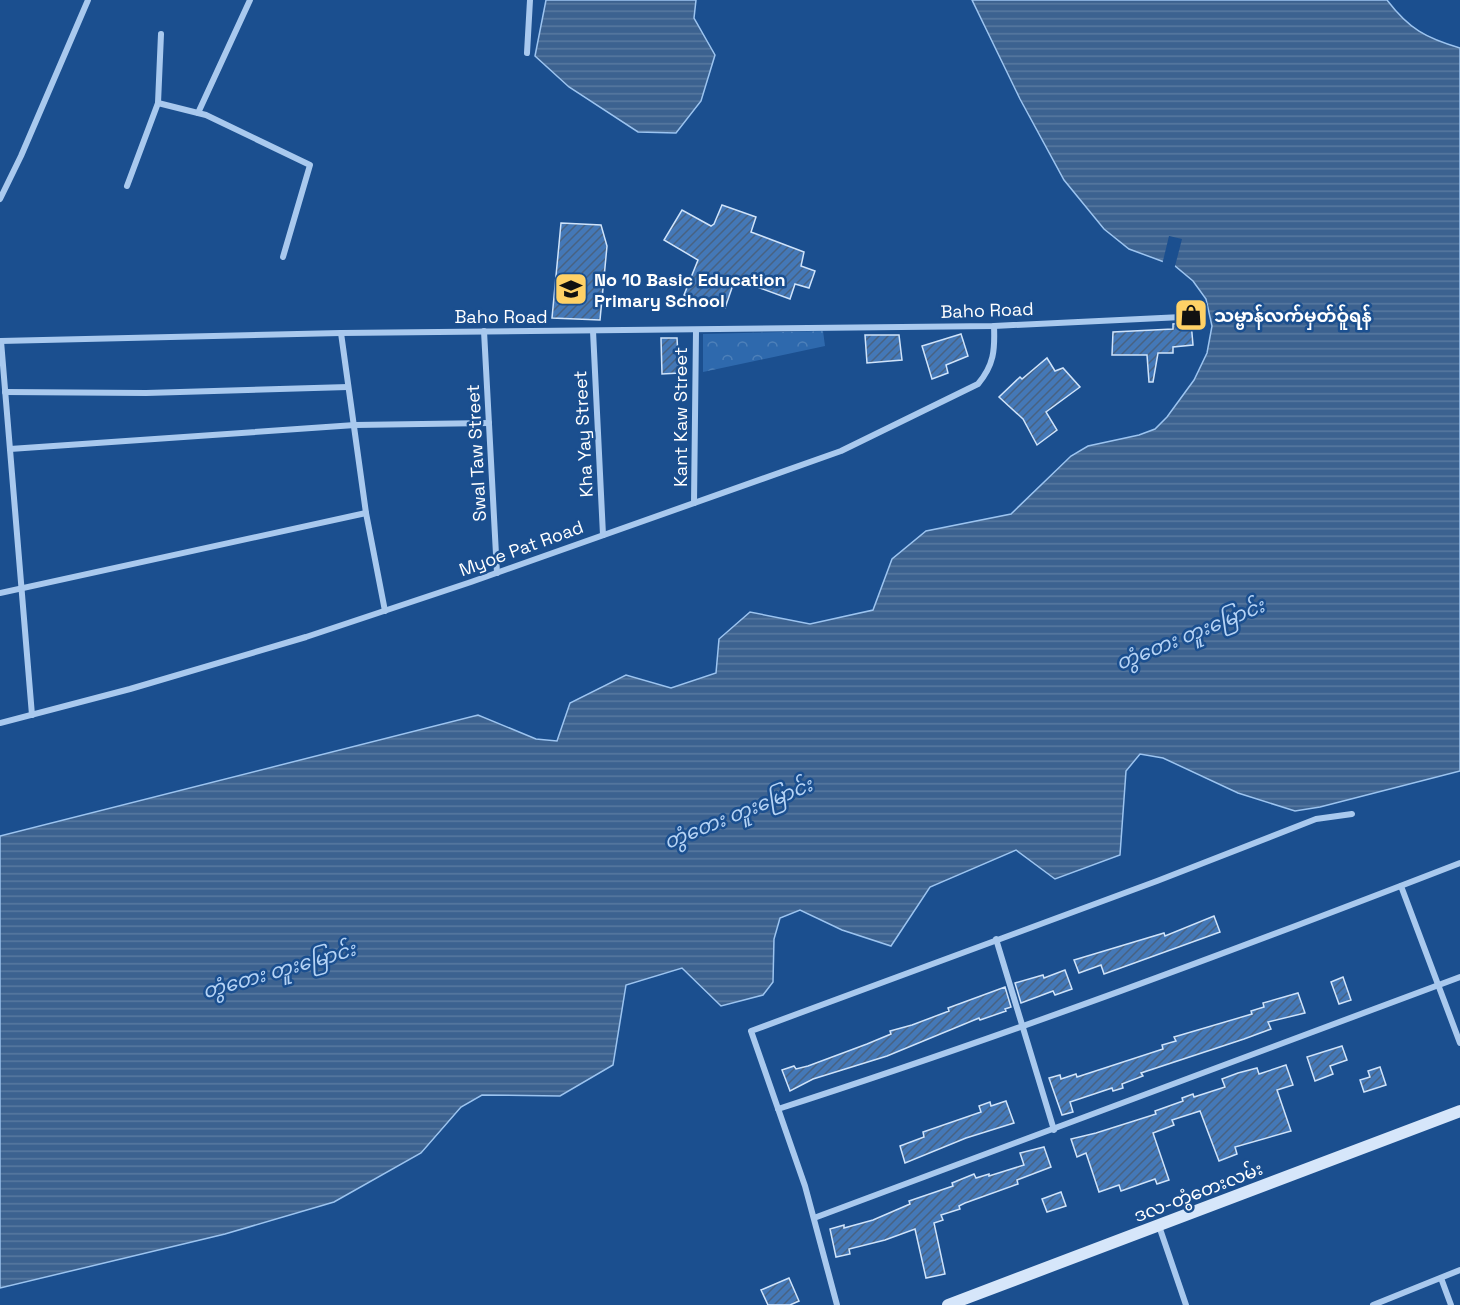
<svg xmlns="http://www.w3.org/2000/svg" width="1460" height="1305" viewBox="0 0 1460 1305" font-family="'Space Grotesk','Noto Sans Myanmar',sans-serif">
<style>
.forest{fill:url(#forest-crowns)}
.water{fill:url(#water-rules);stroke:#9cc4f0;stroke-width:1.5}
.pier{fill:#1b4f8f}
.building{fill:url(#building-hatch);stroke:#cfe3fa;stroke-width:1.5}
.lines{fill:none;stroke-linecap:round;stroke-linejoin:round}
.street{stroke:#a9c9ee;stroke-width:6}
.secondary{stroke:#d6e6fa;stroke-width:12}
.labels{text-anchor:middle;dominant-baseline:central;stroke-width:5;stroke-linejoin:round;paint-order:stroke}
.poi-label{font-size:18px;font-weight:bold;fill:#fff;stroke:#1b4f8f;text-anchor:start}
.street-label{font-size:18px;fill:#fff;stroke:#1b4f8f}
.water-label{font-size:20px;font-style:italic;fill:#b5d3f5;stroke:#1b4f8f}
</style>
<defs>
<pattern id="forest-crowns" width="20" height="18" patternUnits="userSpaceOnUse" patternTransform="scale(1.5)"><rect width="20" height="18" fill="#2e69ad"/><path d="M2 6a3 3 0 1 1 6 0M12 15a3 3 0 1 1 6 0" fill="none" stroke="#4d80b9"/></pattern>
<pattern id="water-rules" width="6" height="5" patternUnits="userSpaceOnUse" patternTransform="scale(1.5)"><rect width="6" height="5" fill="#3c6290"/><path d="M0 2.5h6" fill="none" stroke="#597aa1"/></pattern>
<pattern id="building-hatch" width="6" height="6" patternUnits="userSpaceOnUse" patternTransform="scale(1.5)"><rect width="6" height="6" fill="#4478b7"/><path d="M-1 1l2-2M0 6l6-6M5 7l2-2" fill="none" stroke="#486282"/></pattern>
</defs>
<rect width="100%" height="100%" fill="#1b4f8f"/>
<path class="forest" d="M823 331 825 346 703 372V334Z"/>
<g class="water">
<path d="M546 0H696L694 18 715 55 701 101 676 133 638 132 569 87 535 56Z"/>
<path d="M972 0H1387C1409 29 1426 38 1460 48V771L1320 807 1295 811 1238 793 1163 758 1140 754 1126 771 1120 855 1055 879 1016 850 930 887 891 946 842 930 800 910 780 918 774 939 773 982 763 995 721 1006 682 968 626 985 613 1065 560 1096 482 1095 461 1107 421 1153 334 1202 225 1234 0 1288V836L478 715 536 739 557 741 570 703 626 675 671 688 716 673 719 639 750 612 810 624 873 610 892 559 926 531 1011 514 1071 456 1088 446 1139 435 1155 429 1167 417 1194 380 1207 353 1212 326 1206 299 1193 281 1175 266 1129 249 1104 229 1064 180 1020 99Z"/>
</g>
<path class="pier" d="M1169 236 1182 239 1174 270 1162 265Z"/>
<g class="building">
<path d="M722 205 756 217 751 232 804 252 801 266 815 271 809 288 795 284 790 299 735 279 725 308 684 295 698 260 664 240 682 210 711 226 714 224Z"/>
<path d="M561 223 601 225 607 246 600 320 552 318Z"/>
<path d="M1191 322 1193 345 1173 347V353H1158L1153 382H1149L1147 355H1112L1113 332 1173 329V324Z"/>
<path d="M961 334 968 356 946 365 948 373 932 379 922 346Z"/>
<path d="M865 335H899L902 360 867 363Z"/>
<path d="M661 338H677L679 373 662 374Z"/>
<path d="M1047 358 1055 371 1063 368 1080 387 1046 412 1057 430 1037 445 1023 419 999 397 1020 377 1022 379Z"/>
<path d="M1214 916 1220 932 1104 974 1101 965 1079 973 1074 960 1164 933 1165 936Z"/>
<path d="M1065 970 1072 989 1055 995 1053 991 1021 1003 1015 983 1043 975 1044 978Z"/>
<path d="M1343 977 1351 1000 1339 1004 1331 982Z"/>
<path d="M1005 987 1011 1007 1005 1009 1006 1011 980 1020 979 1018 887 1056 813 1079 790 1091 782 1070 794 1066 796 1069 808 1066 867 1044 891 1034 890 1031 912 1025 949 1011 948 1008Z"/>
<path d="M1298 993 1305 1013 1268 1022 1271 1029 1244 1039 1141 1073 1143 1076 1122 1084 1123 1088 1113 1091 1112 1088 1070 1102 1073 1112 1062 1115 1049 1078 1060 1075 1061 1079 1076 1074 1077 1077 1163 1049 1162 1045 1176 1041 1174 1037 1252 1014 1251 1011 1264 1007 1263 1003Z"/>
<path d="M1342 1046 1347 1060 1330 1066 1333 1074 1315 1081 1307 1057Z"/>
<path d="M1286 1065 1293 1085 1277 1090 1291 1131 1235 1147 1237 1154 1219 1161 1200 1111 1172 1120 1174 1125 1153 1133 1169 1180 1157 1184 1155 1179 1121 1191 1119 1185 1099 1192 1086 1153 1077 1157 1071 1139 1096 1133 1156 1114 1155 1111 1183 1101 1182 1098 1193 1094 1194 1097 1225 1087 1222 1079 1238 1073 1257 1068 1259 1074Z"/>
<path d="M1380 1067 1386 1085 1364 1092 1360 1080 1370 1077 1368 1071Z"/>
<path d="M1006 1101 1014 1123 966 1138 905 1163 900 1146 924 1137 923 1132 981 1112 979 1106 990 1102 991 1106Z"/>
<path d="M1044 1147 1051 1167 1017 1180 1018 1184 965 1203 959 1206 960 1209 941 1215 943 1220 934 1223 945 1274 926 1278 915 1229 885 1240 849 1249 850 1254 836 1257 830 1229 844 1225V1228L873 1220 910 1204 909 1201 953 1186 952 1183 974 1174 976 1178 989 1174V1176L1024 1165 1020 1153Z"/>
<path d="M1061 1192 1066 1206 1047 1212 1042 1199Z"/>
<path d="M789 1278 799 1301 790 1305H768L761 1290Z"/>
</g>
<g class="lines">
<g class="street">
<path d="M527 53 530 0"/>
<path d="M158 103 206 115 310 165 283 257"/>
<path d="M198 113 250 0"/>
<path d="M127 186 158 103 161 34"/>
<path d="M0 199 21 156 88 0"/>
<path d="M484 331 497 573"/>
<path d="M593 331 603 535"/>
<path d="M341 333 366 513 385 611"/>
<path d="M0 341 341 333 994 326 1182 317"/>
<path d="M1 341 32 715"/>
<path d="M5 392 146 393 348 387"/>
<path d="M10 449 355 425 489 423"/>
<path d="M694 503 696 331"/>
<path d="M0 593 366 513"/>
<path d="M0 723 130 689 306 637 471 582 841 451 978 384C994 365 995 350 994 326"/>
<path d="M1401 886 1460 1043"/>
<path d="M996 939 1054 1130"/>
<path d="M778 1109C1008 1035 1235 950 1460 863"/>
<path d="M814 1218 1460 977"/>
<path d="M1159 1226 1186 1305"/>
<path d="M1441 1278 1451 1305"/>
<path d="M837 1305 805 1186 751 1031 1157 881 1316 819 1352 814"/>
<path d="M1373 1305 1460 1270"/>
</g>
<path class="secondary" d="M948 1305 1460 1111"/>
</g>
<defs>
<symbol id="school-square" viewBox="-11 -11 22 22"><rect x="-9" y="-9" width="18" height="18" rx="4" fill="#ffd166" stroke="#1b4f8f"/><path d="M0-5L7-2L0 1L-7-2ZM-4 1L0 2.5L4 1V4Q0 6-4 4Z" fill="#111"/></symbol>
<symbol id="shop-square" viewBox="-11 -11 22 22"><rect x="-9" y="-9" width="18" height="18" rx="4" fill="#ffd166" stroke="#1b4f8f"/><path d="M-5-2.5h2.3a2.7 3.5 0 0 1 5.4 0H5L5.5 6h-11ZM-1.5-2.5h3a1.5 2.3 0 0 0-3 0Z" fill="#111"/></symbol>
</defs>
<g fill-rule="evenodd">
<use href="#school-square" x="552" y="270" width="38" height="38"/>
<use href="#shop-square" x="1172" y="296" width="38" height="38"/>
</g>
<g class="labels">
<g class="poi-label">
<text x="594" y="279">No 10 Basic Education<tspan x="594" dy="21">Primary School</tspan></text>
<text x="1214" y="315">သမ္ဗာန်လက်မှတ်ဝ်ူရန်</text>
</g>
<g class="street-label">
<text transform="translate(987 310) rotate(-2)">Baho Road</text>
<text x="501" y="316">Baho Road</text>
<text transform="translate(680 417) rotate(-90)">Kant Kaw Street</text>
<text transform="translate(583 434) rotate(-93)">Kha Yay Street</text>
<text transform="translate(476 453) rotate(-93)">Swal Taw Street</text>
<text transform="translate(521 548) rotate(-20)">Myoe Pat Road</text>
<text transform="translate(1198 1192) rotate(-21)">ဒလ-တွံတေးလမ်း</text>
</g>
<g class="water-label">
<text transform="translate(1190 634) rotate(-22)">တွံတေး တူးမြောင်း</text>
<text transform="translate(738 813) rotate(-22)">တွံတေး တူးမြောင်း</text>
<text transform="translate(279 970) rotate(-16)">တွံတေး တူးမြောင်း</text>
</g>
</g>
</svg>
